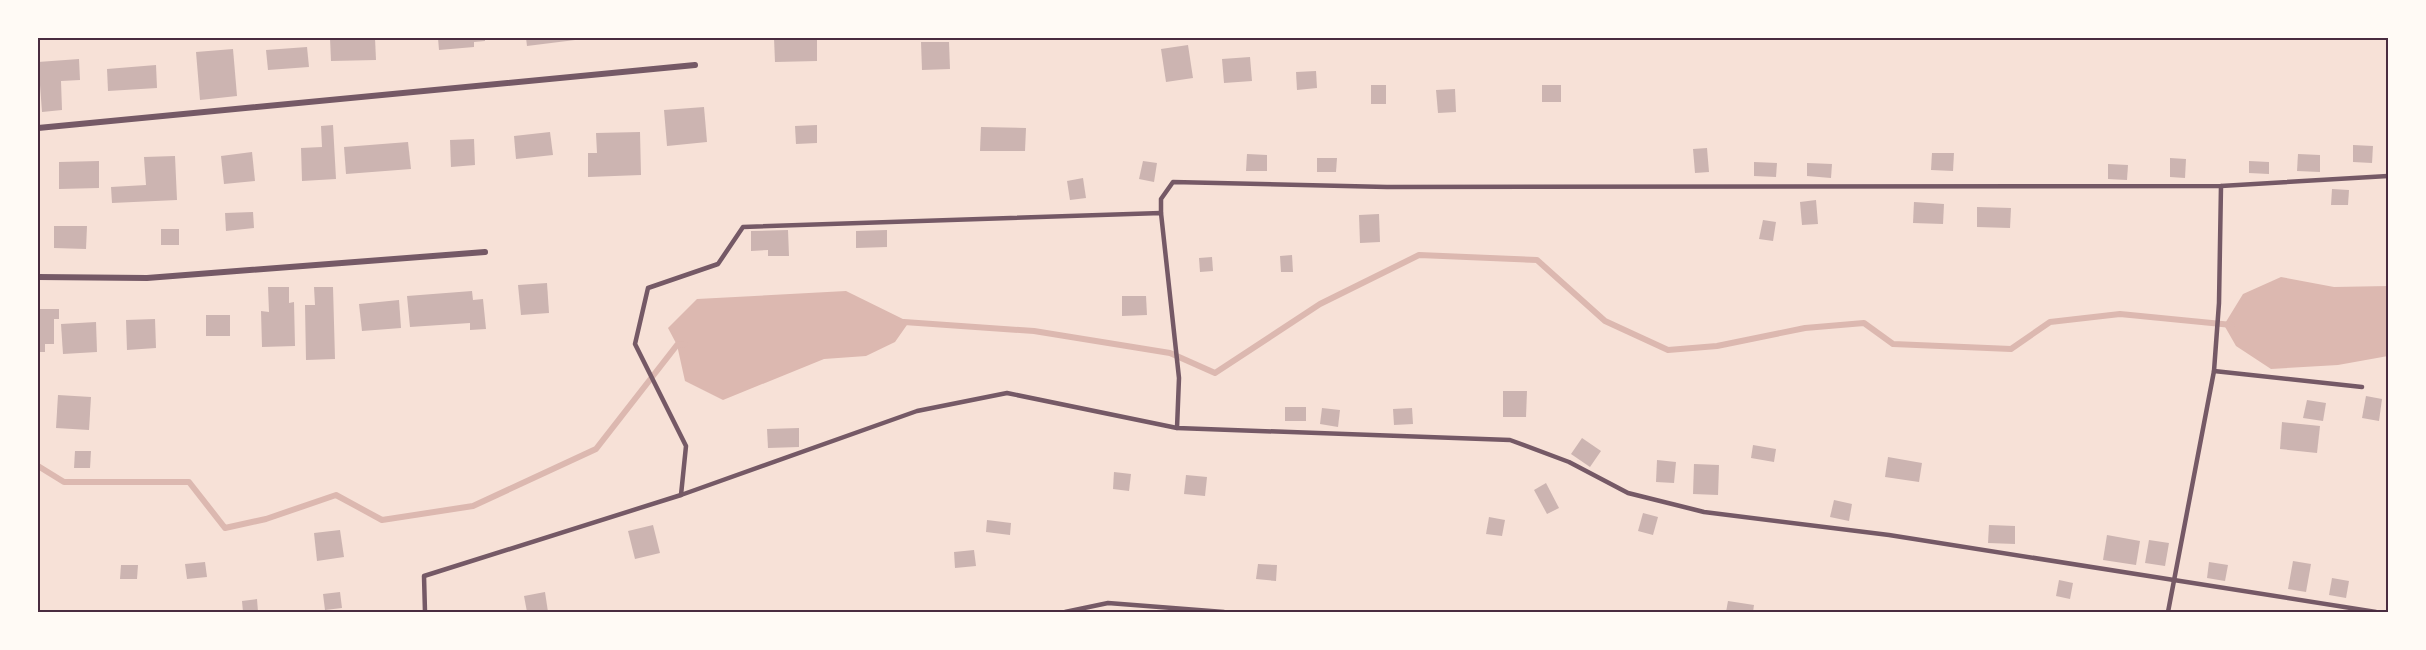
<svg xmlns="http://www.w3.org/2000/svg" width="2426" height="650" viewBox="0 0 2426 650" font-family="Ubuntu,sans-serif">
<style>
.water{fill:#dcb8b0}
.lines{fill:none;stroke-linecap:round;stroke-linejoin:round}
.stream{stroke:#dcb8b0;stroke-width:6}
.building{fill:#ccb4b1}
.service{stroke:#755966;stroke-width:4.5}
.minor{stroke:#755966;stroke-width:6}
.neatline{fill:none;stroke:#4a2c40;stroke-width:2}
</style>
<rect width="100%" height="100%" fill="#f7e1d7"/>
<g class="water">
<path d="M2281 277 2334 287 2388 286V356L2338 365 2271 369 2236 346 2224 325 2243 294Z"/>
<path d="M846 291 909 322 895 342 866 356 824 359 723 400 685 381 677 345 668 328 697 299Z"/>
</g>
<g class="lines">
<g class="stream">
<path d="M904 322 1034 331 1170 353 1215 373 1320 304 1419 255 1537 260 1605 321 1668 350 1717 346 1805 328 1864 323 1893 344 2011 349 2050 322 2120 314 2232 325"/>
<path d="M38 466 64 482H189L225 528 266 519 336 495 382 520 473 506 596 449 677 345 685 344"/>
</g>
</g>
<g class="building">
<path d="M330 38H375L376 60 331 61Z"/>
<path d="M438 38H485V41L474 42V47L439 50Z"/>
<path d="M526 38H575V40L527 46Z"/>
<path d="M774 38H817V61L775 62Z"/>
<path d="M921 42H949L950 69 922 70Z"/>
<path d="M1188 45 1193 78 1166 82 1161 49Z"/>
<path d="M307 47 309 67 268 70 266 50Z"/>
<path d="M233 49 237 96 200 100 196 52Z"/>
<path d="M1250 57 1252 81 1224 83 1222 59Z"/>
<path d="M79 59 80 80 61 81 62 110 42 112 40 85H38V62Z"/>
<path d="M156 65 157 88 108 91 107 69Z"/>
<path d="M1316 71 1317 88 1297 90 1296 72Z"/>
<rect x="1371" y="85" width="15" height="19"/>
<rect x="1542" y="85" width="19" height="17"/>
<path d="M1455 89 1456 112 1438 113 1436 90Z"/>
<path d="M704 107 707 142 667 146 664 110Z"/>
<path d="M333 125 336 179 302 181 301 148 322 147 321 126Z"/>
<path d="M817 125V143L796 144 795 126Z"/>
<path d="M981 127 1026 128 1025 151H980Z"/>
<path d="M550 132 553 155 516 159 514 136Z"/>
<path d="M640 132 641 175 588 177V153H597L596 133Z"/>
<path d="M474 139 475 165 451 167 450 140Z"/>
<path d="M408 142 411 169 346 174 344 147Z"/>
<path d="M2353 145 2373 146 2372 163 2353 162Z"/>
<path d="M1707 148 1709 172 1695 173 1693 149Z"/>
<path d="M252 152 255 181 224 184 221 156Z"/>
<path d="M1932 153H1954L1953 171 1931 170Z"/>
<path d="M1247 154 1267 155V171H1246Z"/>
<path d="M2298 154 2320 155V172L2297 171Z"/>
<path d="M175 156 177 200 112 203 111 187 146 185 144 157Z"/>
<path d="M1317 158H1337L1336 172H1317Z"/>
<path d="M2170 158 2186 159 2185 178 2170 177Z"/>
<path d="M99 161V188L59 189V162Z"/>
<path d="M1143 161 1157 163 1154 182 1139 179Z"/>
<path d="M2249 161 2269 162V174L2249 173Z"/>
<path d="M1754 162 1777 163 1776 177 1754 176Z"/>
<path d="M1807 163 1832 164 1831 178 1807 176Z"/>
<path d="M2108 164 2128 165 2127 180 2108 179Z"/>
<path d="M1083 178 1086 198 1070 200 1067 181Z"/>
<path d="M2332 189 2349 190 2348 205H2331Z"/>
<path d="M1816 200 1818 224 1802 225 1800 202Z"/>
<path d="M1914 202 1944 204 1943 224 1913 223Z"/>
<path d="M1977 207 2011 208 2010 228 1977 227Z"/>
<path d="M253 212 254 228 226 231 225 213Z"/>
<path d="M1379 214 1380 242 1360 243 1359 215Z"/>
<path d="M1763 220 1776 222 1773 241 1759 239Z"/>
<path d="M54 226H87L86 249 54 248Z"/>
<rect x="161" y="229" width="18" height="16"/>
<path d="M788 230 789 256H768V250L751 251V231Z"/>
<path d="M887 230V247L856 248V231Z"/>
<path d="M1292 255 1293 272H1281L1280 256Z"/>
<path d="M1212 257 1213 271 1200 272 1199 258Z"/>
<path d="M547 283 549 313 521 315 518 285Z"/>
<path d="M268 287H289V303L294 302 295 346 262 347 261 311 269 312Z"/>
<path d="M314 287H333L335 359 306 360 305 305H315Z"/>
<path d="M472 291 473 300 483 299 486 329 470 330V323L410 327 407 296Z"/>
<path d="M1122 296H1146L1147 315 1122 316Z"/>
<path d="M399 300 401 328 362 331 359 304Z"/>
<path d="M38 309H59V319H54V344H45V352H38Z"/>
<rect x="206" y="315" width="24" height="21"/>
<path d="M155 319 156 348 127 350 126 320Z"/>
<path d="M96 322 97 352 63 354 61 324Z"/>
<path d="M1503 391H1527L1526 417H1503Z"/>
<path d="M58 395 91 397 89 430 56 428Z"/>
<path d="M2366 396 2382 399 2379 421 2362 418Z"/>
<path d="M2307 400 2326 403 2323 421 2303 418Z"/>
<rect x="1285" y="407" width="21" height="14"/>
<path d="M1322 408 1340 410 1338 427 1320 424Z"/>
<path d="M1412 408 1413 424 1394 425 1393 409Z"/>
<path d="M2282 422 2320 426 2317 453 2280 449Z"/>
<path d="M799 428V447L768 448 767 429Z"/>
<path d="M1582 438 1601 451 1590 467 1571 454Z"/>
<path d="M1753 445 1776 449 1774 462 1751 458Z"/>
<path d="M75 451H91L90 468H74Z"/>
<path d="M1888 457 1922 463 1919 482 1885 477Z"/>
<path d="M1657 460 1676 462 1674 483 1656 482Z"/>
<path d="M1694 464 1719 465 1718 495 1693 494Z"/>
<path d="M1114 472 1131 474 1129 491 1113 489Z"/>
<path d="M1186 475 1207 477 1205 496 1184 494Z"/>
<path d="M1546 483 1559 508 1547 514 1534 490Z"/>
<path d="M1834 500 1852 504 1849 521 1830 517Z"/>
<path d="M1643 513 1658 517 1653 535 1638 531Z"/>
<path d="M1489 517 1505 520 1502 536 1486 534Z"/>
<path d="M987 520 1011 523 1010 535 986 532Z"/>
<path d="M653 525 660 553 635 559 628 531Z"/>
<path d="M1989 525 2015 526V544L1988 543Z"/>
<path d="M340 530 344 557 317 561 314 533Z"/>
<path d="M2107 535 2140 541 2136 565 2103 560Z"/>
<path d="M2149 540 2169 543 2165 566 2145 563Z"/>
<path d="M974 550 976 566 955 568 954 552Z"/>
<path d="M2293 561 2311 564 2306 592 2288 589Z"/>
<path d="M205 562 207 577 187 579 185 564Z"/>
<path d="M2209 562 2228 565 2225 581 2207 578Z"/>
<path d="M1258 564 1277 565 1276 581 1256 579Z"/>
<path d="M121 565H138L137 579H120Z"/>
<path d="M2332 578 2349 581 2346 598 2329 595Z"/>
<path d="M2059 580 2073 583 2070 599 2056 596Z"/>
<path d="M340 592 342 608 325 610 323 594Z"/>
<path d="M545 592 548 612H527L524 596Z"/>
<path d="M257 599 258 612H243L242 601Z"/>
<path d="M1728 601 1754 605 1753 612H1726Z"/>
</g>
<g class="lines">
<g class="service">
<path d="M1161 213V199L1173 182 1387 187 2221 186 2388 176"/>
<path d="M2214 371 2362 387"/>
<path d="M681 495 686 446 635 344 648 288 718 264 743 227 1161 213 1179 378 1177 428"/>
<path d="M425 612 424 576 681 495 917 411 1007 393 1177 428 1510 440 1569 462 1628 493 1704 512 1889 535 2376 612"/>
<path d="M1065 612 1108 603 1224 612"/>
<path d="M2168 612 2214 371 2219 303 2221 186"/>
</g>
<g class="minor">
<path d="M38 128 695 65"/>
<path d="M38 277 147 278 485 252"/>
</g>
</g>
<rect width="2426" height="650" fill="none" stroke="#fffaf5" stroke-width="78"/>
<rect x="39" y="39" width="2348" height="572" class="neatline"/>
</svg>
